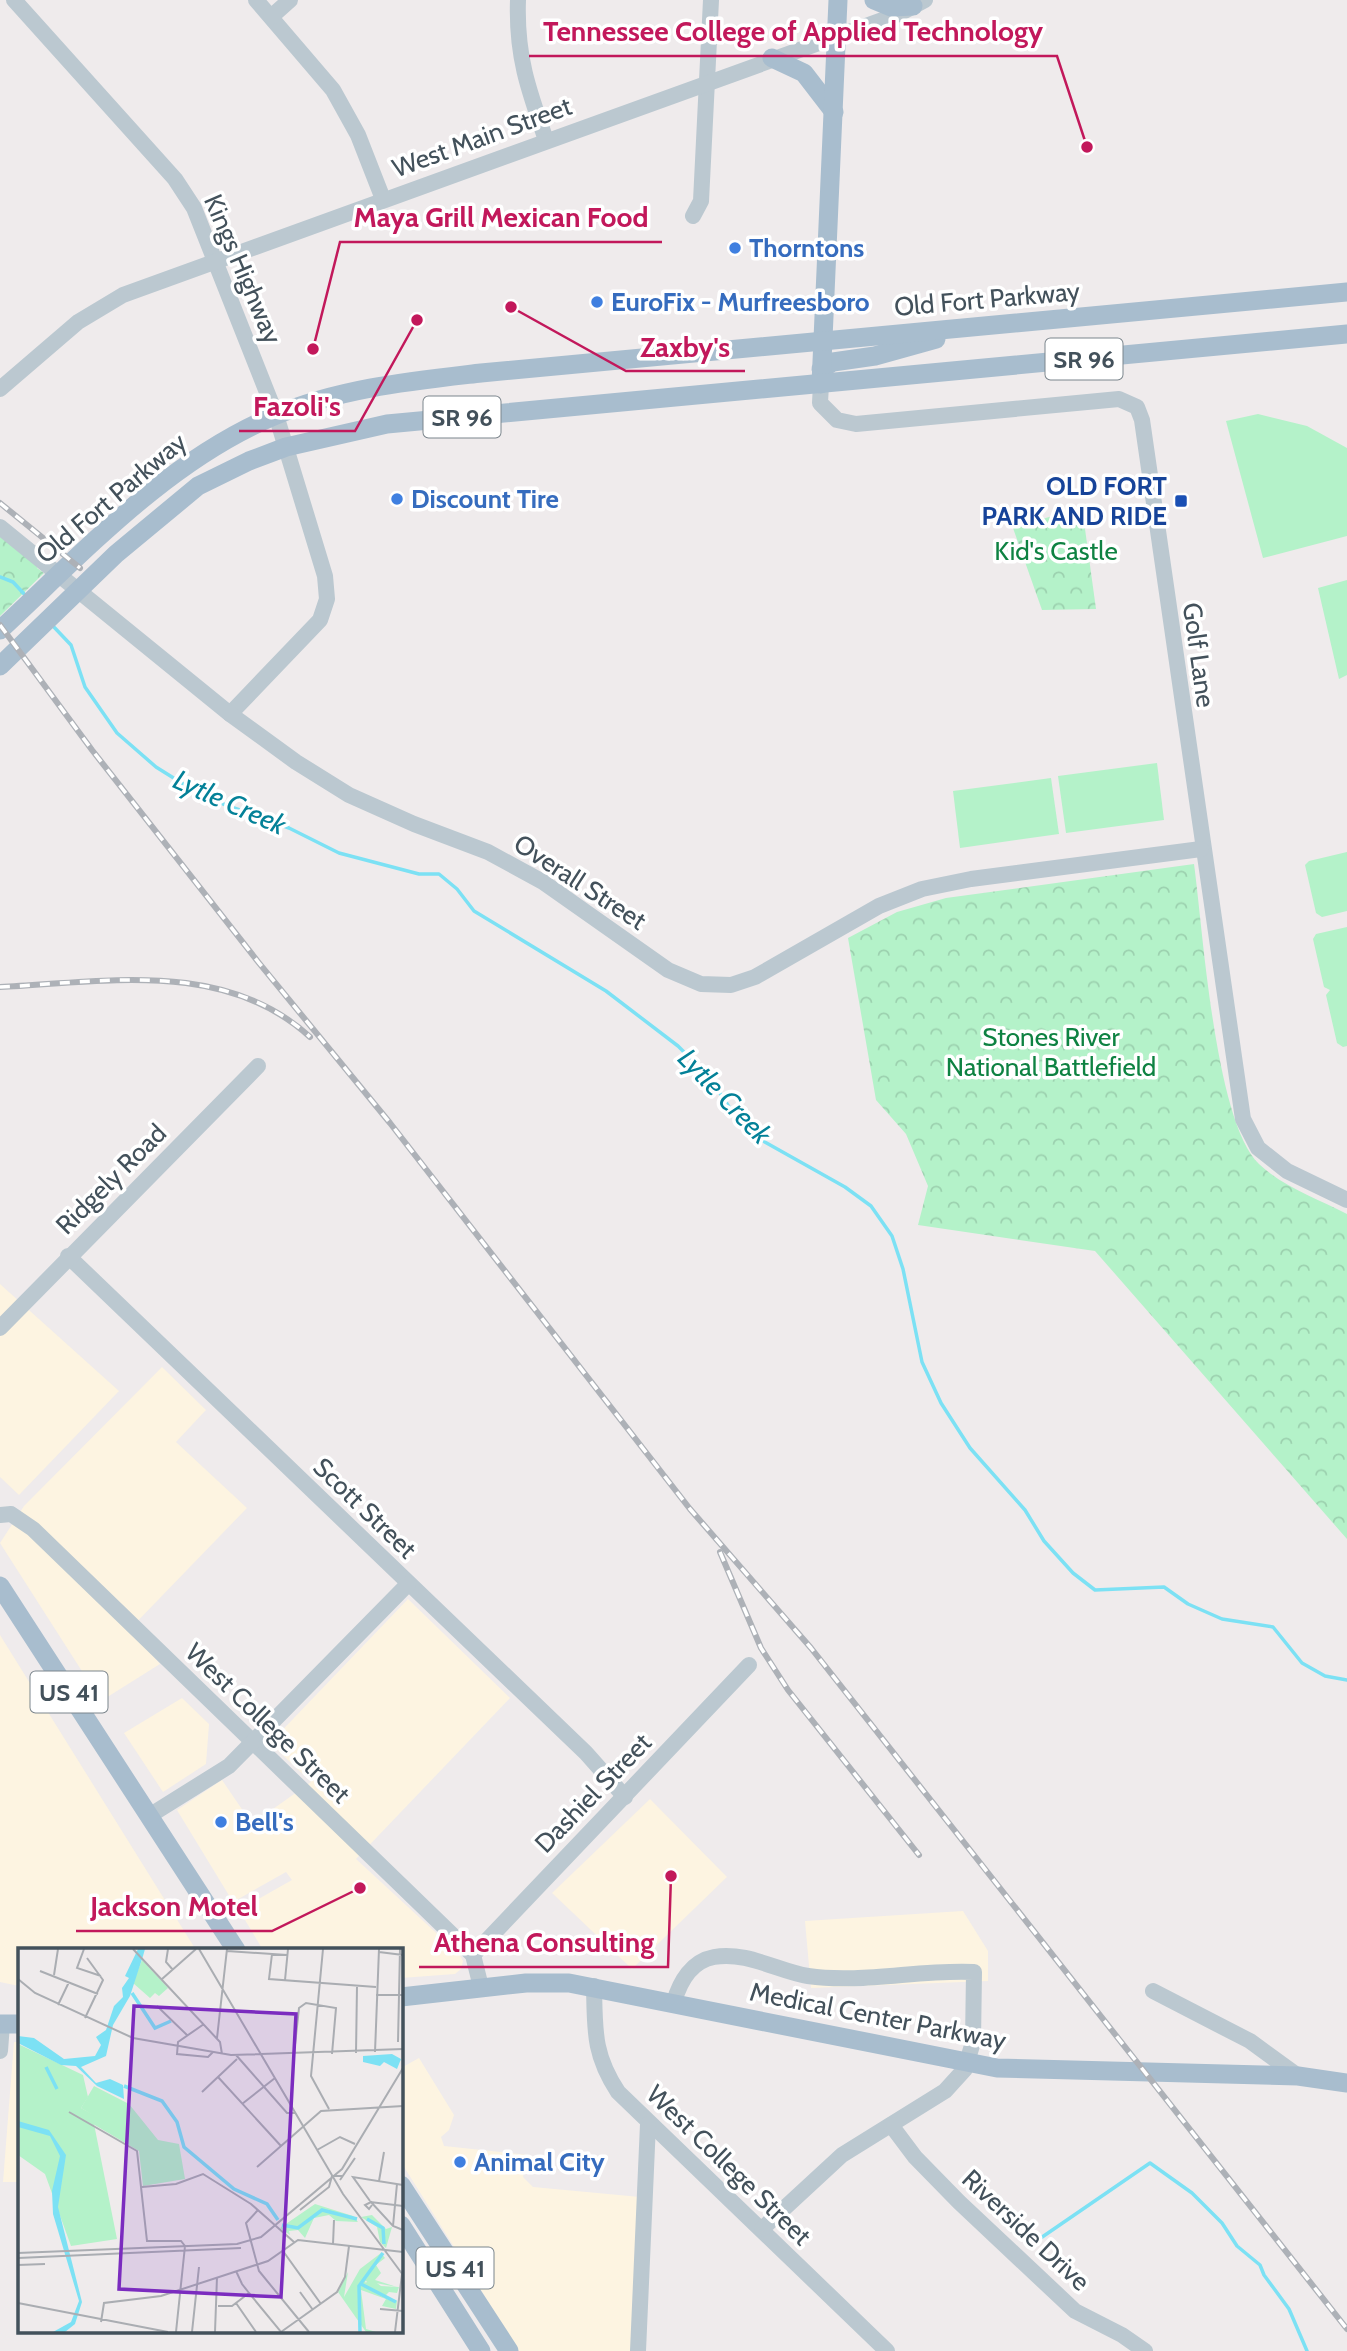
<svg xmlns="http://www.w3.org/2000/svg" width="1347" height="2351" viewBox="0 0 1347 2351" font-family="Cabin,sans-serif">
<style>
.commercial{fill:#fdf4e1}
.forest{fill:url(#forest-crowns)}
.garden{fill:#b4f2c9}
.lines{fill:none;stroke-linecap:round;stroke-linejoin:round}
.stream{stroke:#7ce1f4;stroke-width:3.5}
.minor{stroke:#bbc8d0;stroke-width:16}
.major{stroke:#a8bdce;stroke-width:19}
.rail-casing{stroke:#adb1b7;stroke-width:6}
.rail{stroke:#fff;stroke-width:3.5;stroke-dasharray:10;stroke-linecap:butt}
.shop-dot{fill:#3f7fe0;stroke:#fff;stroke-width:2.5}
.transit-dot{fill:#1a4fb4;stroke:#fff;stroke-width:2.5}
.labels{text-anchor:middle;dominant-baseline:central;stroke-width:7;stroke-linejoin:round;paint-order:stroke}
.shield{fill:#fff;stroke:#7b858c;stroke-width:2}
.shield-label{font-size:24px;font-weight:bold;fill:#43515b}
.street-label{font-size:26px;fill:#43515b;stroke:#fff}
.shop-label{font-size:26px;font-weight:bold;fill:#366cbe;stroke:#fff;text-anchor:start}
.transit-label{font-size:26px;font-weight:bold;fill:#164399;stroke:#fff;text-anchor:end}
.park-label{font-size:26px;fill:#0e8242;stroke:#fff}
.water-label{font-size:28px;font-style:italic;fill:#038198;stroke:#fff}
.inset-river{fill:none;stroke:#7ce1f4;stroke-width:3.5}
.inset-road{fill:none;stroke:#aaadb2;stroke-width:2}
.view{fill:#7b2cbf;fill-opacity:0.15;stroke:#7b2cbf;stroke-width:3.5}
.inset-edge{fill:none;stroke:#43515b;stroke-width:3.5}
.leader{fill:none;stroke:#c2185b;stroke-width:2.5}
.callout-dot{fill:#c2185b;stroke:#fff;stroke-width:2.5}
.callout-label{font-size:28px;text-anchor:middle;font-weight:bold;fill:#c2185b;stroke:#fff;stroke-width:7;stroke-linejoin:round;paint-order:stroke}
</style>
<defs>
<pattern id="forest-crowns" width="20" height="18" patternUnits="userSpaceOnUse" patternTransform="scale(1.75)"><rect width="20" height="18" fill="#b4f2c9"/><path d="M2 6a3 3 0 1 1 6 0M12 15a3 3 0 1 1 6 0" fill="none" stroke="#9cd1af"/></pattern>
</defs>
<rect width="100%" height="100%" fill="#efebec"/>
<g class="commercial">
<path d="M0 1284 119 1391 19 1495 0 1477Z"/>
<path d="M162 1367 206 1410 176 1442 247 1508 129 1630 160 1664 101 1701 0 1543 24 1506Z"/>
<path d="M408 1599 510 1698 356 1859 459 1954 463 1961 461 1969 455 1974 401 1978V1950H263L239 1910 292 1880 286 1872 233 1902 177 1810 222 1780 252 1824 311 1782 270 1743Z"/>
<path d="M0 1636V1635L196 1950H19V1986L0 1982Z"/>
<path d="M182 1698 209 1724 206 1764 163 1792 124 1733Z"/>
<path d="M650 1799 727 1877 632 1969 552 1893Z"/>
<path d="M963 1911 988 1951V1981L811 1988 805 1921Z"/>
<path d="M14 2042H19V2182H3Z"/>
<path d="M419 2058 454 2115 449 2130 441 2137 444 2146 528 2155 523 2177 533 2187 640 2197 634 2351H519L401 2162V2068Z"/>
</g>
<g class="forest">
<path d="M1082 507 1096 609 1042 610 1013 528Z"/>
<path d="M0 531 36 550 37 568 44 573 0 616Z"/>
<path d="M1194 864C1203 930 1215 1122 1259 1164 1283 1187 1318 1199 1347 1214V1539L1095 1251 918 1225 928 1186 906 1134 876 1100 848 938 897 912 946 898Z"/>
</g>
<g class="garden">
<path d="M1258 414 1307 426 1347 448V536L1263 558 1226 421Z"/>
<path d="M1347 580V675L1339 679 1318 588Z"/>
<path d="M1157 763 1164 820 1066 833 1058 776Z"/>
<path d="M1051 778 1059 834 960 848 953 791Z"/>
<path d="M1347 852V911L1322 917 1316 913 1305 865 1309 861Z"/>
<path d="M1347 927V1046L1343 1047 1337 1043 1326 995 1330 990 1324 987 1313 939 1316 934Z"/>
</g>
<g class="lines">
<g class="stream">
<path d="M0 577 13 582 26 596"/>
<path d="M52 625 71 645 85 687 117 733 156 767 204 797 289 828 339 853 419 874H439L457 889 474 911 606 991 678 1046 711 1079 731 1110 763 1141 845 1187 871 1206 892 1236 903 1269 922 1362 941 1403 970 1448 1025 1510 1044 1541 1073 1573 1095 1590 1164 1587 1188 1604 1222 1619 1273 1627 1302 1663 1325 1676 1347 1680"/>
<path d="M1032 2244 1150 2163 1192 2193 1222 2223 1237 2246 1260 2265 1264 2275 1289 2309 1307 2351"/>
</g>
<g class="minor">
<path d="M14 0 175 179 194 208 276 415 325 576 327 599 320 620 230 714"/>
<path d="M256 0 333 90 358 135 383 199"/>
<path d="M518 0C516 55 528 89 546 140"/>
<path d="M271 17 290 0"/>
<path d="M693 216 701 201 711 0"/>
<path d="M821 384 820 403 837 420 856 424 1119 399 1137 407 1142 420 1243 1119 1258 1148 1287 1171 1347 1200"/>
<path d="M0 389 78 322 123 295 899 14 925 0"/>
<path d="M0 527 230 714 296 762 349 795 414 824 488 852 543 882 668 970 701 984 731 985 755 977 879 906 922 889 971 879 1201 849"/>
<path d="M68 1256 586 1753 625 1797"/>
<path d="M0 1328 258 1066"/>
<path d="M0 1515 11 1514 33 1529 473 1955 481 1987"/>
<path d="M149 1816 229 1766 408 1584"/>
<path d="M473 1955 749 1665"/>
<path d="M594 1986C595 2030 593 2054 618 2092L887 2351"/>
<path d="M1153 1991 1250 2041 1298 2076"/>
<path d="M674 2002C680 1981 692 1961 714 1957 746 1951 778 1971 808 1976 861 1984 921 1969 974 1972L973 2042 965 2069 945 2091 842 2155 762 2229"/>
<path d="M0 2051 2 2024"/>
<path d="M891 2125 915 2157 959 2202 1075 2311 1122 2335 1145 2351"/>
<path d="M638 2351 648 2124"/>
</g>
<g class="major">
<path d="M874 0 891 7 913 6"/>
<path d="M772 58 804 73 834 112"/>
<path d="M821 369 833 362 875 356 936 339"/>
<path d="M821 384 838 0"/>
<path d="M0 630C84 552 167 461 274 416 340 388 412 381 481 373L1347 292"/>
<path d="M0 666 116 554 198 486 249 461 286 447 387 424 1347 334"/>
<path d="M0 1586 236 1950"/>
<path d="M401 1997 526 1983H569L997 2068 1298 2076 1347 2083"/>
<path d="M0 2024H19"/>
<path d="M401 2185 509 2351"/>
<path d="M401 2225 481 2351"/>
</g>
<defs>
<g id="rail">
<path d="M0 503 80 568"/>
<path d="M0 625 92 750 259 963 390 1123 690 1509 811 1648 1347 2329"/>
<path d="M0 987C105 982 225 959 310 1037"/>
<path d="M720 1552 761 1648 788 1690 919 1855"/>
</g>
</defs>
<use href="#rail" class="rail-casing"/>
<use href="#rail" class="rail"/>
</g>
<g class="shop-dot">
<circle cx="735" cy="248" r="7"/>
<circle cx="597" cy="302" r="7"/>
<circle cx="397" cy="499" r="7"/>
<circle cx="221" cy="1822" r="7"/>
<circle cx="460" cy="2162" r="7"/>
</g>
<rect class="transit-dot" x="1174" y="494" width="14" height="14" rx="3.5"/>
<g class="labels">
<g class="shield">
<rect x="1045.5" y="338.5" width="77" height="41" rx="5"/>
<rect x="423.5" y="396.5" width="77" height="41" rx="5"/>
<rect x="30.5" y="1671.5" width="77" height="41" rx="5"/>
<rect x="416.5" y="2247.5" width="77" height="41" rx="5"/>
</g>
<g class="shield-label">
<text x="1084" y="359">SR 96</text>
<text x="462" y="417">SR 96</text>
<text x="69" y="1692">US 41</text>
<text x="455" y="2268">US 41</text>
</g>
<g class="street-label">
<text transform="translate(482 137) rotate(-20)">West Main Street</text>
<text transform="translate(243 269) rotate(67)">Kings Highway</text>
<text transform="translate(987 299) rotate(-5)">Old Fort Parkway</text>
<text transform="translate(111 498) rotate(-40)">Old Fort Parkway</text>
<text transform="translate(1199 655) rotate(82)">Golf Lane</text>
<text transform="translate(580 882) rotate(33)">Overall Street</text>
<text transform="translate(111 1179) rotate(-45)">Ridgely Road</text>
<text transform="translate(365 1508) rotate(44)">Scott Street</text>
<text transform="translate(268 1723) rotate(44)">West College Street</text>
<text transform="translate(593 1793) rotate(-46)">Dashiel Street</text>
<text transform="translate(878 2016) rotate(11)">Medical Center Parkway</text>
<text transform="translate(729 2165) rotate(44)">West College Street</text>
<text transform="translate(1026 2230) rotate(43)">Riverside Drive</text>
</g>
<g class="shop-label">
<text x="749" y="248">Thorntons</text>
<text x="611" y="302">EuroFix - Murfreesboro</text>
<text x="411" y="499">Discount Tire</text>
<text x="235" y="1822">Bell's</text>
<text x="474" y="2162">Animal City</text>
</g>
<g class="transit-label">
<text x="1167" y="486">OLD FORT<tspan x="1167" dy="30">PARK AND RIDE</tspan></text>
</g>
<g class="park-label">
<text x="1056" y="551">Kid's Castle</text>
<text x="1051" y="1037">Stones River<tspan x="1051" dy="30">National Battlefield</tspan></text>
</g>
<g class="water-label">
<text transform="translate(230 802) rotate(24)">Lytle Creek</text>
<text transform="translate(725 1096) rotate(46)">Lytle Creek</text>
</g>
</g>
<g transform="translate(18 1948)">
<rect width="385" height="385" fill="#efebec"/>
<path d="M0 96 65 127 70 149 63 160 74 166 99 291 53 298 27 226 0 207ZM351 329 363 338 381 339 379 345 371 344 367 348 379 353 378 361 364 358 368 351 347 337Z" fill="#b4f2c9"/>
<path d="M124 12 150 40 141 48 137 45 132 50 115 35ZM76 138 111 156 140 192 161 196 167 231 125 238 121 203 75 176 73 166 63 160ZM297 256 335 268 340 274 318 273 311 267 296 270 287 290 280 282 271 283 272 287 262 280ZM354 267 368 281 374 279 368 300 362 294 359 279 343 269ZM363 305 367 310 358 317 363 325 357 332 379 339 347 333 350 340 368 351 343 342 348 381 358 384H348L320 344 330 324 326 349 342 321Z" fill="#b4f2c9"/>
<path d="M120 1H127L125 8 112 48 95 77 88 108 63 119 78 135 92 131 105 137 106 151 79 138 58 118 43 117 0 95V88L16 90 46 111 77 108 83 97 78 89 88 82 96 58 105 49 104 40 111 30 107 28ZM374 106 383 111 379 121 366 114 362 118 345 114V108ZM0 173 31 182 48 207 40 259 64 354 57 376 47 384H35L53 374 61 353 35 266 34 243 42 208 32 188 0 179Z" fill="#7ce1f4"/>
<path class="inset-river" d="M114 45 137 80 153 73M28 119 39 141M106 138 144 153 159 174 166 199 216 241 249 256 260 272M349 271 365 280 366 296M264 277 280 280 304 262 339 271M343 336 378 354M342 384 341 338 365 305"/>
<path class="inset-road" d="M66 1 59 20 83 28M115 1 202 94 204 106M150 1 148 14 155 22M181 1 325 246 385 327M305 1 293 128 311 161M209 3 269 7M361 4 385 7M254 6 251 31 358 39M22 23 80 46M36 27 40 1M0 31 17 45 115 90 213 107 385 101M144 31 178 1M267 32 270 1M358 47H385M40 57 51 34M139 58 170 88M67 70 85 32 69 10M186 76 160 94 159 106 190 109 195 104M199 90 209 1M380 94 382 1M357 104 361 1M338 105 339 38M276 106 281 60 288 55 318 60 314 106M218 107 269 165H277M200 129 263 198M184 144 219 111M224 156 257 130M51 164 119 203 129 293H163L167 298M299 202 322 189 337 196M239 219 303 163 385 158M322 232 337 210M361 233 366 204M124 239 158 236 185 226 233 256 276 294M352 253 335 229 385 237M352 254 385 258M354 257 351 261 347 257 353 254 375 278 385 282M240 262 228 275 241 323 291 384M282 262 311 239 314 228H325M375 278 379 236M315 296 316 272M265 303 303 356M0 305 219 296 243 289 324 221 385 120M0 310 223 300M0 317 27 316M218 323 224 336 231 345 263 384 319 344 327 329 331 298M282 344 295 362M0 355 150 384M218 355 238 384M200 358H214L231 345M362 361 385 363M83 374 86 355 143 348 250 313 280 292 385 304M158 384 167 298M174 384 181 319M197 384 199 329M377 384 384 326"/>
<path class="view" d="M116 58 278 66 263 349 101 341Z"/>
<rect width="385" height="385" class="inset-edge"/>
</g>
<path class="leader" d="M1087 147L1057 56H529M313 349L340 242H662M511 307L626 371H745M417 320L355 431H239M360 1888L272 1931H76M671 1876L668 1967H419"/>
<g class="callout-dot">
<circle cx="1087" cy="147" r="7"/>
<circle cx="313" cy="349" r="7"/>
<circle cx="511" cy="307" r="7"/>
<circle cx="417" cy="320" r="7"/>
<circle cx="360" cy="1888" r="7"/>
<circle cx="671" cy="1876" r="7"/>
</g>
<g class="callout-label">
<text x="793" y="41">Tennessee College of Applied Technology</text>
<text x="501" y="227">Maya Grill Mexican Food</text>
<text x="685" y="357">Zaxby's</text>
<text x="297" y="416">Fazoli's</text>
<text x="174" y="1916">Jackson Motel</text>
<text x="544" y="1952">Athena Consulting</text>
</g>
</svg>
